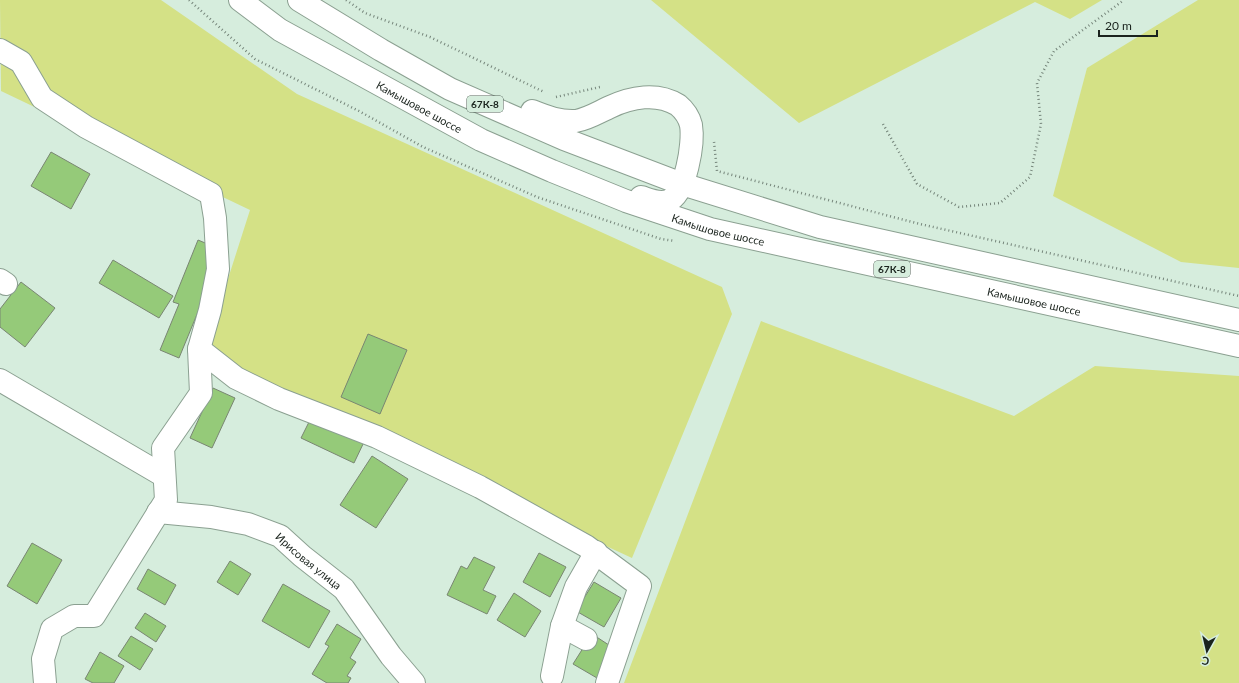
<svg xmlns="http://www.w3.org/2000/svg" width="1239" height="683" viewBox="0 0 1239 683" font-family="Lato,sans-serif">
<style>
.green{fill:#d4e186}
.building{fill:#95ca79;stroke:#798672}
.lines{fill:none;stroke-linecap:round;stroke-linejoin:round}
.minor-casing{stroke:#8ba091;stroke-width:24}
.major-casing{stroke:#8ba091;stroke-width:24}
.path{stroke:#76867b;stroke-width:2.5;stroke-dasharray:1 3;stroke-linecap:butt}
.minor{stroke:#fff;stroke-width:22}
.major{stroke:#fff;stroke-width:22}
.labels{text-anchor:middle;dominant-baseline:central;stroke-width:3;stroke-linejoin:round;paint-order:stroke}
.shield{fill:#d6eddd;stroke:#526057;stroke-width:1}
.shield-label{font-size:10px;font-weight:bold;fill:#1a231d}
.street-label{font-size:11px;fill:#1a231d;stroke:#d6eddd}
</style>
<rect width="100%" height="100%" fill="#d6eddd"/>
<g class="green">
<path d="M0 0H161L297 94 722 287 732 314 632 558 511 502 204 354 250 210 1 91Z"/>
<path d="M651 0H1102L1070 19 1035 2 799 123Z"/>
<path d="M1198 0H1239V268L1181 262 1053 196 1087 68Z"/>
<path d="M761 321 1014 416 1095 366 1239 376V683H624Z"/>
</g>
<g class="building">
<path d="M51 152 90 174 71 209 31 186Z"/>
<path d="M198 240 210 245 207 290 179 358 160 350 179 304 173 302Z"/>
<path d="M113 260 173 296 159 318 99 283Z"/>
<path d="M21 282 55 308 25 347 0 327V309Z"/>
<path d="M368 334 407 350 380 414 341 397Z"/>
<path d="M213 388 235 398 212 448 190 438Z"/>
<path d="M311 418 364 442 354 463 301 438Z"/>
<path d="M372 456 408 479 376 528 340 505Z"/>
<path d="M32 543 62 560 37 604 7 586Z"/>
<path d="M539 553 566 567 550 597 523 582Z"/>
<path d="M474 557 495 567 483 590 496 596 487 614 447 595 461 566 467 569Z"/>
<path d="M230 561 251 574 238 595 217 582Z"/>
<path d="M148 569 176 585 165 605 137 589Z"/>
<path d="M594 582 621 598 604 627 576 611Z"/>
<path d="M283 584 330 611 309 648 262 621Z"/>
<path d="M514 593 541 611 525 637 497 620Z"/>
<path d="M145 613 166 626 156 642 135 628Z"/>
<path d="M337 624 361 639 350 658 356 662 347 676 351 678 348 683H327L312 674 329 646 325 644Z"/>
<path d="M592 634 615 649 597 678 573 664Z"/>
<path d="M131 636 153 649 140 670 118 656Z"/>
<path d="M100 652 124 666 114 683H93L85 679Z"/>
</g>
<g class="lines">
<defs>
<g id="minor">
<path d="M0 50 21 62 42 98 86 127 211 194 215 218 218 269 210 310 199 349 201 393 163 448 166 500 94 616H74L52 629 43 659 45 683"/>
<path d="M0 280 6 284"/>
<path d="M199 349 236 378 279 399 377 437 480 487 586 546 640 586 607 683"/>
<path d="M0 380 164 476"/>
<path id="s1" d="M158 512 211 517 248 524 280 536 302 556 344 589 391 656 414 683"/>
<path d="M562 626 586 639"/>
<path d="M552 676 562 626 576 587 596 552"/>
</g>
<g id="major">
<path id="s2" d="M240 0 280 30 481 140 552 171 626 201 710 229 1239 346"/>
<path d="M299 0 381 50 450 89 564 139 682 184 820 227 1239 320"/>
<path d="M532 111C547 117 560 122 576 121 588 119 599 112 610 107 631 97 657 92 678 105 684 110 689 117 691 125 694 143 686 194 668 201 658 204 650 200 641 197"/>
</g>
</defs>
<use href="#minor" class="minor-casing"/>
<use href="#major" class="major-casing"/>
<g class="path">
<path d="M189 0 255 59 359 111 423 147 537 197 661 239 675 241"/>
<path d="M346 0 365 13 430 37 544 92"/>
<path d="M556 97 600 87"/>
<path d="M883 124 917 184 959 207 1000 203 1030 177 1041 124 1037 83 1054 51 1124 0"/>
<path d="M714 142 717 171 920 224 1239 296"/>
</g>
<use href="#minor" class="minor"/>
<use href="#major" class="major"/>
</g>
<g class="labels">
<g class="shield">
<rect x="467" y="96" width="36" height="16" rx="3"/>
<rect x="874" y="261" width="36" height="16" rx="3"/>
</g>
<g class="shield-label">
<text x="485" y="104">67К-8</text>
<text x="892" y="269">67К-8</text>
</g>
<g class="street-label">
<text stroke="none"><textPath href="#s2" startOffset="209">Камышовое шоссе</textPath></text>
<text stroke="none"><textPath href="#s2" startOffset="533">Камышовое шоссе</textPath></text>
<text stroke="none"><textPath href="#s2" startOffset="857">Камышовое шоссе</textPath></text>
<text stroke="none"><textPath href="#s1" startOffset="163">Ирисовая улица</textPath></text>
</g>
</g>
<g transform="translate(1207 651) rotate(188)" stroke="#d6eddd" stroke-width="3" paint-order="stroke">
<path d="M0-3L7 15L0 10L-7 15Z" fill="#1a231d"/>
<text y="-6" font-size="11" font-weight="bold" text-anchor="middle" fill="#1a231d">С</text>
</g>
<path d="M1099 30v6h58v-6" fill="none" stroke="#1a231d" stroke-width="2"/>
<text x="1105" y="30" font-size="12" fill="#1a231d" stroke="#d6eddd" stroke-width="3" paint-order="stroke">20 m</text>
</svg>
